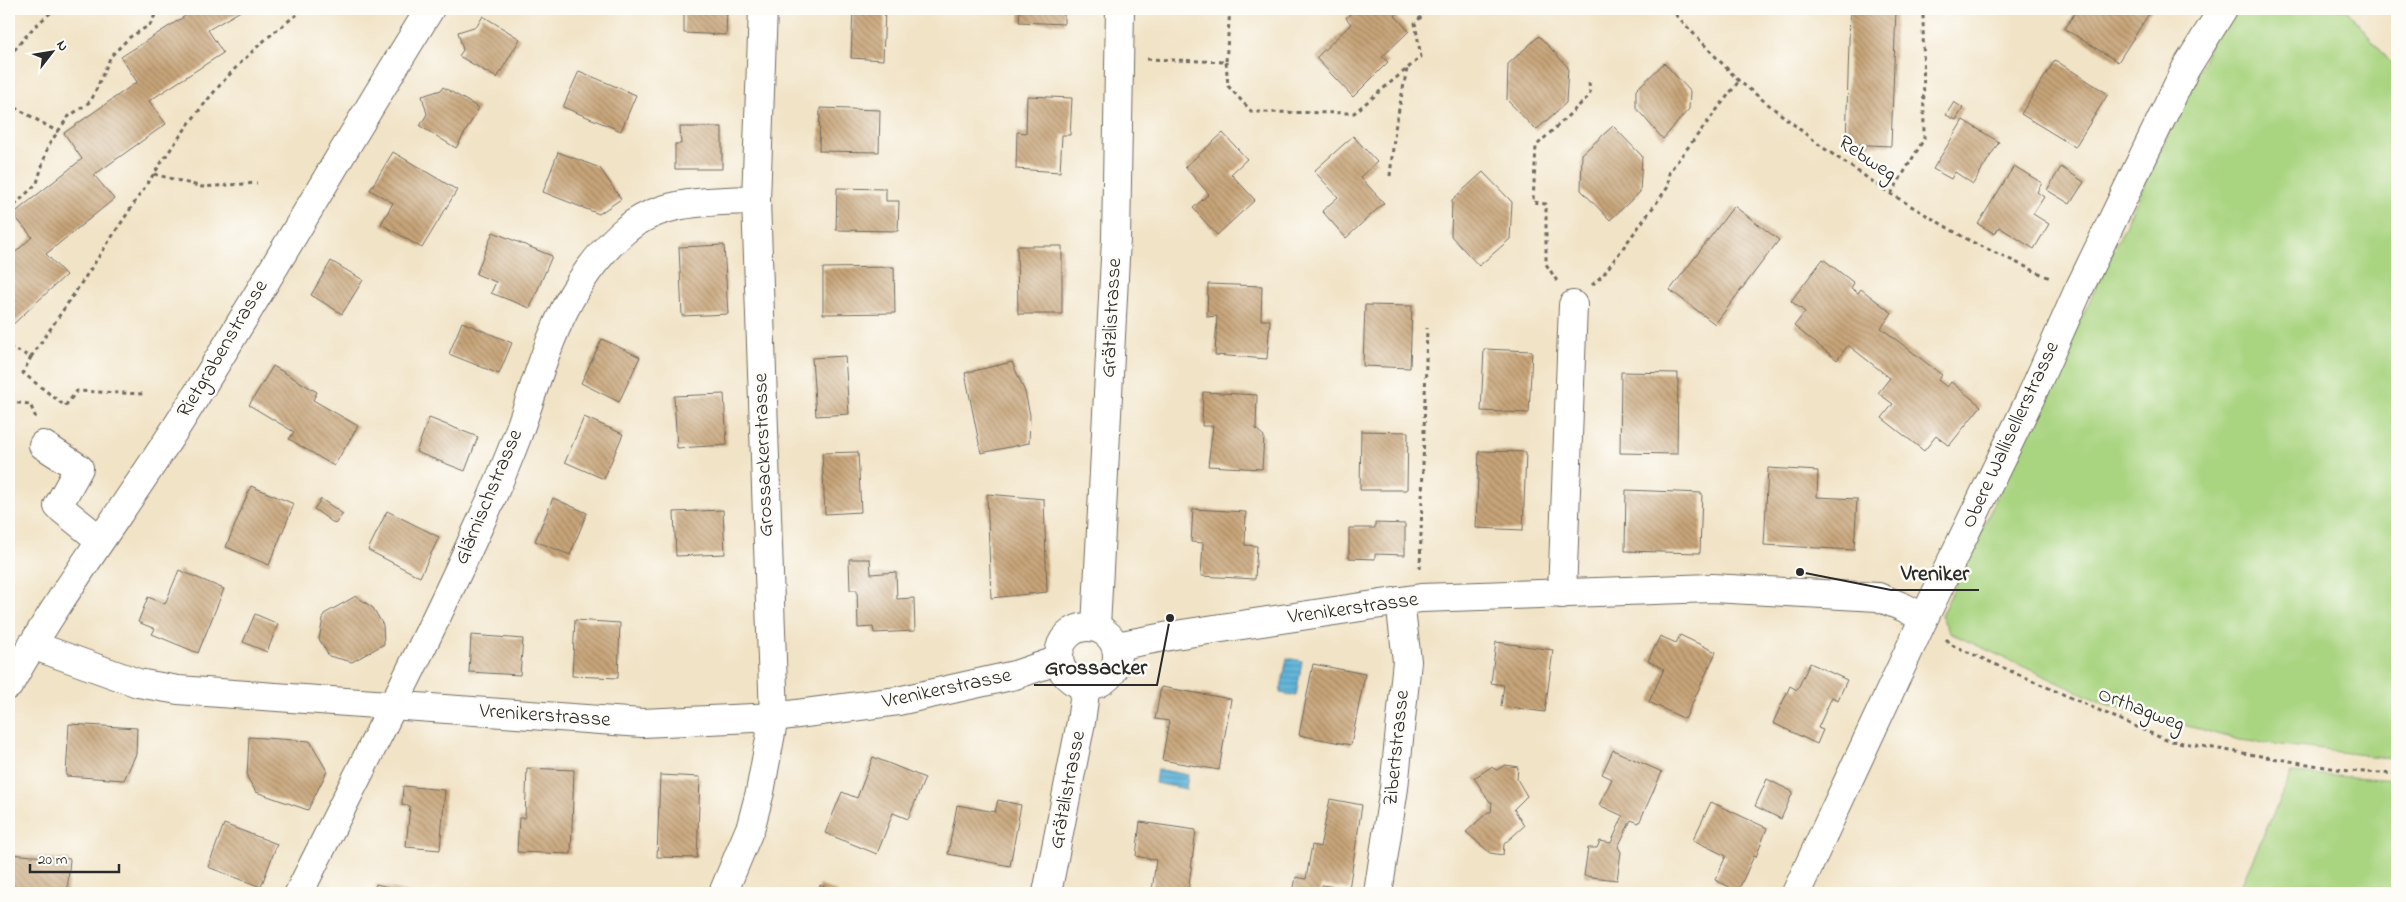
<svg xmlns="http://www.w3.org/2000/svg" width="2406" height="902" viewBox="0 0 2406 902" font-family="'Indie Flower',sans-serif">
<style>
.green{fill:#a9d480;stroke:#6a8056}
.water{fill:url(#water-rules);stroke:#446e82}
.building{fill:url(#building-back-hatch)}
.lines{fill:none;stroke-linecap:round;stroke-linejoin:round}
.minor-casing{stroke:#706b61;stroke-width:30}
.path{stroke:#706b61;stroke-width:3;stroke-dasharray:4 4;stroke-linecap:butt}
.minor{stroke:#fff;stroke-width:28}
.labels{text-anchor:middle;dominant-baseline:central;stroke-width:5;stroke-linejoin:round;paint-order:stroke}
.street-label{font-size:21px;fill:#2b2b2b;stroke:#fdfcf7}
.leader{fill:none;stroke:#2b2b2b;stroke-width:2}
.callout-dot{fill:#2b2b2b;stroke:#fdfcf7;stroke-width:2}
.callout-label{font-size:22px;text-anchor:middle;font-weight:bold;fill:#2b2b2b;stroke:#fdfcf7;stroke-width:5;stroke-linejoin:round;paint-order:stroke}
</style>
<defs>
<pattern id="water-rules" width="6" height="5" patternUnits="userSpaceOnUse" patternTransform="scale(1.25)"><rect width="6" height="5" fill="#5cb2d8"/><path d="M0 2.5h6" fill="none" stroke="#4c91af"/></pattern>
<pattern id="building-back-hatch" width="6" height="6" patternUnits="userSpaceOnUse" patternTransform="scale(1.25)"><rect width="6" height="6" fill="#c7a478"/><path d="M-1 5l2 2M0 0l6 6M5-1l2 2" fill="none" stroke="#a28663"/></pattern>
</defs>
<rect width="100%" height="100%" fill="#fdfcf7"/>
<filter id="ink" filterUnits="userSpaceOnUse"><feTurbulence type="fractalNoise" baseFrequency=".02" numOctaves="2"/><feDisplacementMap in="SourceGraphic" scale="10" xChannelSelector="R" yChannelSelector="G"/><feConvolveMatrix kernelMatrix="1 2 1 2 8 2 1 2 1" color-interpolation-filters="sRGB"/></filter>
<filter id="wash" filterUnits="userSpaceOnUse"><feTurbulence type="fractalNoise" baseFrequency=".0096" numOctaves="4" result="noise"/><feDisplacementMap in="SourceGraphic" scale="20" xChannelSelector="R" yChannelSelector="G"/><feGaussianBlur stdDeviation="1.12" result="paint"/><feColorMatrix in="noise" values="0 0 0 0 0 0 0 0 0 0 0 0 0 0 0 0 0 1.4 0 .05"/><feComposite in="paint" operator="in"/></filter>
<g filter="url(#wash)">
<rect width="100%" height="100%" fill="#f1e3c6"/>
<g class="green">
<path d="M2237 9H2346L2397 70V759L2240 740 2105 704 1950 633 1941 616 2216 33Z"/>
<path d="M2292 773 2397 780V893H2237Z"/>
</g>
<g class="water">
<path d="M1287 658 1302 661 1296 696 1280 693Z"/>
<path d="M1157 769 1188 775 1186 789 1155 783Z"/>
</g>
<g id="blocks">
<g class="building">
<path d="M196 9H244L208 30 223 53 149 101 166 124 94 175 114 199 46 254 66 275 9 328V258L32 237 13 214 82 159 64 133 137 82 121 57Z"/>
<path d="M679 9H727L726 35 684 33V12L679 11Z"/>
<path d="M853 9H885L883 60 851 58Z"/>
<path d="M1020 9H1064V24L1019 22Z"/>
<path d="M1355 9H1402L1395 16 1409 31 1382 57 1388 62 1353 97 1316 58 1351 24 1346 18Z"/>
<path d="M1850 9H1896L1891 146 1846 144Z"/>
<path d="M2077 9H2152L2118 62 2065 29Z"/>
<path d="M483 16 520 39 497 78 459 56 463 50 458 32 477 26Z"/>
<path d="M1539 36 1568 67 1566 103 1536 130 1507 100 1508 64Z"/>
<path d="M2055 60 2108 94 2075 147 2021 114Z"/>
<path d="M1664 63 1690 91 1689 109 1663 139 1636 108V90Z"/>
<path d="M579 71 636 95 621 131 563 107Z"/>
<path d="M443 87 479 108 456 148 420 126 427 114 422 96 441 90Z"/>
<path d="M1027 96 1072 98 1070 135H1062L1060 172 1016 169 1017 132 1026 133Z"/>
<path d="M1954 102 1963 108 1956 120 1946 115Z"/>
<path d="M820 108 880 110 879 152 819 151Z"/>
<path d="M1963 120 1999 142 1973 184 1955 172 1951 179 1933 169Z"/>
<path d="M1613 126 1642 156 1640 192 1610 220 1581 190 1582 154Z"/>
<path d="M680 127H722V169H675V144H681Z"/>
<path d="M1223 133 1247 159 1231 174 1255 200 1217 235 1193 208 1209 194 1185 167Z"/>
<path d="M1353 136 1377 162 1360 177 1384 203 1346 238 1322 211 1338 197 1314 171Z"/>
<path d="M393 152 457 190 422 248 381 224 393 203 370 190Z"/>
<path d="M558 152 600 168 621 199 599 214 543 192Z"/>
<path d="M2014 166 2042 183 2037 192 2044 197 2033 214 2049 224 2034 249 1999 227 1995 234 1978 224Z"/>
<path d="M2061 167 2084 182 2070 204 2047 190Z"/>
<path d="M1483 172 1512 202 1510 239 1479 266 1451 236 1452 200Z"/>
<path d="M837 188 886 189V201H899L898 231 836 230Z"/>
<path d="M1734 206 1779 240 1715 324 1670 290Z"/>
<path d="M493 232 552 256 530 308 491 293 496 282 476 274Z"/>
<path d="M724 245 728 314 682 316 679 247Z"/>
<path d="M1017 246H1062V314H1018Z"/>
<path d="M1823 259 1854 283 1851 288 1858 293 1861 289 1892 313 1881 328 1942 375 1938 380 1947 387 1951 382 1981 406 1949 446 1936 436 1924 451 1882 418 1893 404 1878 393 1890 378 1848 345 1837 360 1794 326 1805 312 1791 301Z"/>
<path d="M331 261 363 280 342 314 311 295Z"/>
<path d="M894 267 895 313 823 314V268Z"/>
<path d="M1208 284 1262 286 1261 320H1270L1267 359 1215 355 1217 316 1207 317Z"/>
<path d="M1365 305 1412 306 1410 368 1363 366Z"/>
<path d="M462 322 512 343 499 374 449 354Z"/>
<path d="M602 339 640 357 619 402 581 383Z"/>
<path d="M1484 349 1532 351 1529 413 1481 411Z"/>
<path d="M845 356 849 414 816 416 812 358Z"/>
<path d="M1012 362 1025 392 1030 415 1029 443 981 453 965 373Z"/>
<path d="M273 366 317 392 313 400 358 426 334 466 289 439 294 432 249 405Z"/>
<path d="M1621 372 1678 373 1677 454 1620 453Z"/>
<path d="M1203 392 1257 395 1256 429 1264 436 1262 469 1208 466 1213 426H1202Z"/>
<path d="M724 394 727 445 677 448 674 396Z"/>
<path d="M584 417 623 434 604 479 565 462Z"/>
<path d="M429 418 478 437 465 471 416 452Z"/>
<path d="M1361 431 1408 432 1407 490H1360Z"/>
<path d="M1479 451 1526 452 1523 530 1476 528Z"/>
<path d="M858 452 861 512 825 514 822 453Z"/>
<path d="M1768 468 1818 471 1817 497 1857 499 1854 550 1764 545Z"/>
<path d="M251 486 294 504 269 565 226 547Z"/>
<path d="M1626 490 1702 493 1700 553 1625 551Z"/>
<path d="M987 494 1044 499 1047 592 991 598Z"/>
<path d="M553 498 587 513 570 555 535 541Z"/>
<path d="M321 499 343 514 335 524 314 509Z"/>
<path d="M1193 509 1246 512 1245 545 1257 546 1255 579 1201 576 1203 543 1191 542Z"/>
<path d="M723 510 725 554 676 556 674 512Z"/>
<path d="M387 511 439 537 420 577 368 550Z"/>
<path d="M1375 523 1405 524V555L1375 554V559L1349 558V528H1375Z"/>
<path d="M849 559H870L871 574 896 572 897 599 914 598 915 631 874 633 873 627 858 628 857 590H850Z"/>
<path d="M179 570 224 589 198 653 152 634 155 629 138 622 148 597 165 604Z"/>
<path d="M356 596 373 608 383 625 384 644 352 662 329 656 319 639 324 614Z"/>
<path d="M255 614 278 624 267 652 243 642Z"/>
<path d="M575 620 620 623 618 678 572 676Z"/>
<path d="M471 635 523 639 520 675 469 672Z"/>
<path d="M1680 635 1716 652 1685 719 1649 702 1664 669 1648 661 1660 636 1676 643Z"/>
<path d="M1496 642 1553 650 1545 712 1501 706 1504 685 1491 683Z"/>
<path d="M1810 663 1847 680 1838 700 1832 697 1818 728 1823 730 1817 744 1773 723 1790 686 1797 690Z"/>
<path d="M1313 664 1365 674 1351 745 1299 735Z"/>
<path d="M1161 687 1231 699 1219 770 1162 760 1169 721 1155 719Z"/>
<path d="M69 724 137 728 136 754 124 780 66 776Z"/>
<path d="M249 737 310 741 327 771 308 810 256 792 247 777Z"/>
<path d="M1613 750 1662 772 1639 823 1631 820 1618 847 1621 852 1617 880 1584 876 1588 848H1597L1600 841 1611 843 1623 816 1599 805 1612 779 1602 774Z"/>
<path d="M873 757 925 778 908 819 893 813 877 854 825 833 842 792 857 798Z"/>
<path d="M1505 765 1518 767 1517 779 1527 796 1514 809 1524 826 1504 844 1503 855 1490 853 1466 832 1488 812H1491L1492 802H1490L1474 778 1491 767 1497 770Z"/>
<path d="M527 768 574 770 571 854 517 852 519 818H525Z"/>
<path d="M660 775 700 777 697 858 657 857Z"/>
<path d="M1767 779 1793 792 1781 819 1755 806Z"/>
<path d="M403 786 445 790 440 850 406 847 410 806 402 805Z"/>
<path d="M1330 799 1362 805 1349 889 1322 885 1320 893 1293 892 1296 877 1306 879 1312 845 1320 847Z"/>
<path d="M998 800 1021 805 1010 866 948 854 957 805 995 812Z"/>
<path d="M1711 802 1767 828 1756 857 1754 856 1738 891 1715 880 1726 856 1693 840Z"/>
<path d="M1140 822 1196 830 1188 893 1152 891 1156 860 1136 856Z"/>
<path d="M224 824 277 844 261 887 208 867Z"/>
<path d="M9 854 70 859 67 893H9Z"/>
<path d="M376 884 412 893H374Z"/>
<path d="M820 885 839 893H817Z"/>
</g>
</g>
</g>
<g filter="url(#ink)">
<use href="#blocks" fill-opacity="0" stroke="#706b61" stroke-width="1"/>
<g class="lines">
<defs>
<g id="minor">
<path d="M43 445 79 468 58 506 100 540"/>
<path d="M1562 594 1573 305"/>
<circle cx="1088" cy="656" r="29"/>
<path d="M1096 627 1116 239 1120 9"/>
<path d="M32 645 138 683 178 690 642 723 774 717 898 701 1015 675 1059 660"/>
<path d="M1116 646 1175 635 1421 598 1712 588 1878 597 1903 607 1924 618"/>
<path d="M9 685C60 594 123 511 179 423 265 287 344 146 430 9"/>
<path d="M299 893C359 772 422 652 478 528 492 498 506 466 518 434 545 359 559 290 622 233 657 200 710 201 756 200"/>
<path d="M723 893 751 826 760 792 774 717 756 200 763 9"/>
<path d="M1047 893 1081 722 1086 685"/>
<path d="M1378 893 1394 788 1407 661 1400 601"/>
<path d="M1796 893 1924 618 2030 399 2078 291 2186 68 2223 9"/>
</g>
</defs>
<use href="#minor" class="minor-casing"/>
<g class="path">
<path d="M1670 9 1739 81 1822 147 1891 194 1970 241 2052 279"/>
<path d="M2180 9 2187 15"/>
<path d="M9 56 34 27 55 9"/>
<path d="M1147 59 1226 62 1230 9"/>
<path d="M1226 62 1228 86 1252 112 1354 113 1421 57 1415 23 1429 9"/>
<path d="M9 102 11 105 58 132"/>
<path d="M154 174 202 187 257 183"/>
<path d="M1390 176 1395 129 1407 69"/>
<path d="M1891 194 1924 139 1923 9"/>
<path d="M9 211 37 183 48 146 68 117 91 101 111 56 130 37 150 25 158 9"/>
<path d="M1557 281 1546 264V204L1533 202 1536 146 1590 95 1589 81"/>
<path d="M1592 285 1603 275 1668 187 1669 172 1739 81"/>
<path d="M9 347 31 357 23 373 65 406 77 391 143 394"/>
<path d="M31 357C65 308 98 258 131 208 183 130 226 63 305 9"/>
<path d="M9 402 30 404 36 418"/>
<path d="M1420 569 1427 328"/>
<path d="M1946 639 1952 645 2166 740 2349 771 2397 774"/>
</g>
<use href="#minor" class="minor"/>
</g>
</g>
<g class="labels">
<g class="street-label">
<text transform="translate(1867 159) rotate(34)">Rebweg</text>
<text transform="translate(1112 318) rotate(-87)">Grätzlistrasse</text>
<text transform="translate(223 349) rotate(-59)">Rietgrabenstrasse</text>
<text transform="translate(2011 435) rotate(-65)">Obere Wallisellerstrasse</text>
<text transform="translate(764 455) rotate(-92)">Grossackerstrasse</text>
<text transform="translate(489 497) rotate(-67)">Glärnischstrasse</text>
<text transform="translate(1353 609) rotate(-8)">Vrenikerstrasse</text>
<text transform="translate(947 689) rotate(-12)">Vrenikerstrasse</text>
<text transform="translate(2141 710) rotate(21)">Orthagweg</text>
<text transform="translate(545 716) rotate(4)">Vrenikerstrasse</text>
<text transform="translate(1397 748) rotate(-84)">Zibertstrasse</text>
<text transform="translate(1068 790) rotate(-79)">Grätzlistrasse</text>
</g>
</g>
<path class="leader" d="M1800 572L1891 590H1979M1170 618L1157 685H1034"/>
<g class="callout-dot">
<circle cx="1800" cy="572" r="5"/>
<circle cx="1170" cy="618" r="5"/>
</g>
<g class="callout-label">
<text x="1935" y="580">Vreniker</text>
<text x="1096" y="674">Grossacker</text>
</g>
<rect width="2406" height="902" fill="none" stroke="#fdfcf7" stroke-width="30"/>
<g transform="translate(52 52) rotate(59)" stroke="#fdfcf7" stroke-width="4" paint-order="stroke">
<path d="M0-4L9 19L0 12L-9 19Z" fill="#2b2b2b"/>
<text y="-8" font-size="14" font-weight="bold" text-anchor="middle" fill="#2b2b2b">N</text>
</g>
<path d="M30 864v8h89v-8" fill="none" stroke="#2b2b2b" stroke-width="2.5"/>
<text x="38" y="864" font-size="15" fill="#2b2b2b" stroke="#fdfcf7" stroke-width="4" paint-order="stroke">20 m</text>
</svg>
